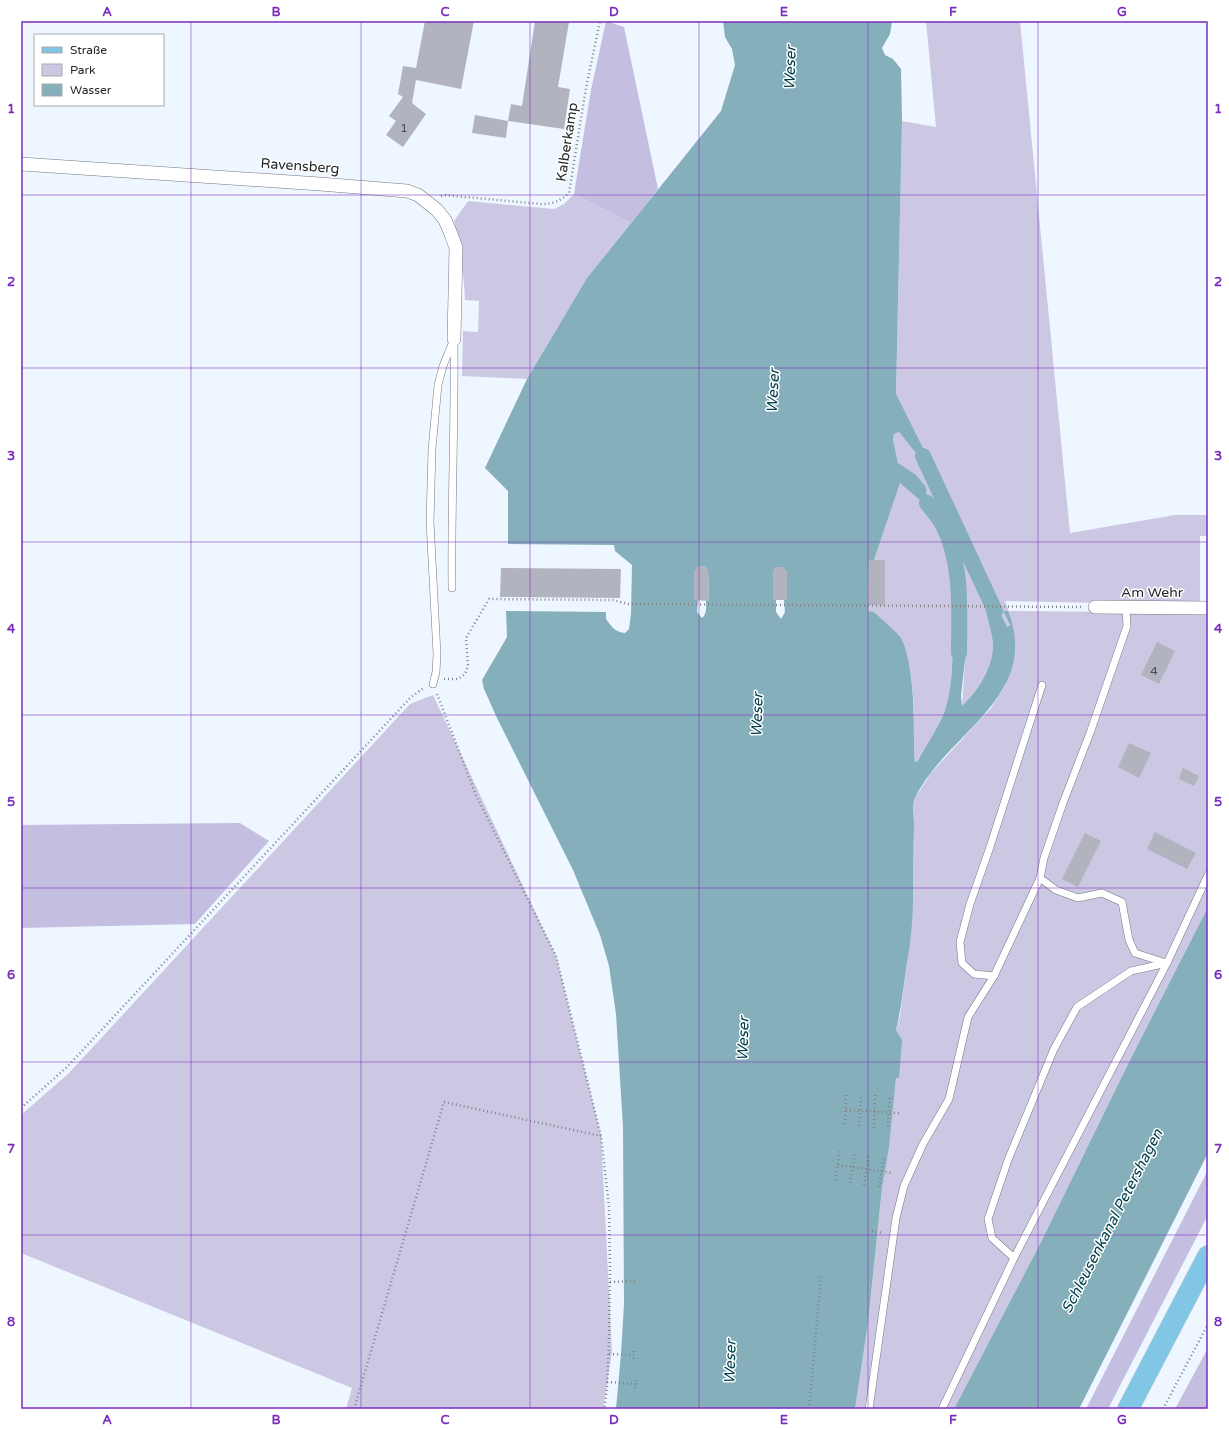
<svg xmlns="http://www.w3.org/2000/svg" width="1229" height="1430" viewBox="0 0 1229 1430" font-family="'Varela Round',sans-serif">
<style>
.green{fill:#ccc8e3}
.forest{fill:#c4bee0}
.water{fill:#85afba;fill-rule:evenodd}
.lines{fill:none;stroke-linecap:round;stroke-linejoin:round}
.canal{stroke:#85afba;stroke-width:16}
.building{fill:#b1b4be}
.lane-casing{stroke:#727981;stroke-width:8}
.street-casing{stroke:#727981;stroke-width:14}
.primary-casing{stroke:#d3d4d5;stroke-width:22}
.path{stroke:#81868c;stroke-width:2.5;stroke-dasharray:1 3;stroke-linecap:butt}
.lane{stroke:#fff;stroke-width:7}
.street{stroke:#fff;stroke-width:13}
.primary{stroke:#82c6e6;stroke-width:21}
.grid{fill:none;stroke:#7b2cbf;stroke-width:1;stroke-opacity:0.55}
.labels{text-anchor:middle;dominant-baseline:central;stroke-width:3;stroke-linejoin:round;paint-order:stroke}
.number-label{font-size:12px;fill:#474a50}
.street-label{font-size:14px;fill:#24272b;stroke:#fff}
.water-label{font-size:15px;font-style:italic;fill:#00414d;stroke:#fff}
.neatline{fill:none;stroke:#7b2cbf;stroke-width:1.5}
.grid-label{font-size:13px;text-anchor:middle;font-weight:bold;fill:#7b2cbf}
</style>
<rect width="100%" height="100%" fill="#eef6ff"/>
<g class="green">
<path d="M926 21H1020L1070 533 1175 515H1208V536H1200V605L1005 601 1009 611 1208 613V907L1130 1060 1041 1242 954 1409H855L868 1323 882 1188 889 1148 896 1077 899 1078 896 1030 900 1016 912 926 914 874 913 801 931 773 991 708 1005 686 1013 662 1015 642 1008 611H1003L1010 626 1007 627 986 611C988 622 993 636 993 647 992 670 976 691 962 707L965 660 966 611 964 610V653H954L955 610H953C952 641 955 681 945 710 939 729 926 744 918 761L915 762 914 754C914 721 916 670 901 641 896 632 880 619 873 612L868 611V605H885V560H874L900 482 921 501 927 502 915 474 898 464 893 440 894 434 899 432 919 457 926 454 896 395 902 121 936 127Z"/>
<path d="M574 194 631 223 587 278 527 379 462 376 463 331 478 332 479 301 465 300C464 273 460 248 454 221L468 201 554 209 564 204Z"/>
<path d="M433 695 556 956 601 1135 612 1352 603 1409H346L352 1388 21 1253V1115L68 1074 410 704Z"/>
</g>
<g class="forest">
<path d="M606 21 624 27 658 189 631 223 574 194 591 90Z"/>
<path d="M240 823 269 841 195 924 21 928V825Z"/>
<path d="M1208 1170V1215L1108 1409H1086Z"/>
<path d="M1208 1348V1409H1175Z"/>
</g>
<g class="water">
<path d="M723 21H892L890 34 882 48 885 55 893 59 901 69 902 121 896 394 926 454 919 457 899 432 894 434 893 440 898 463 915 474 926 487 927 503 921 501 900 483 874 560H869L868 611 874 612C879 617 898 633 901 638 915 666 914 722 914 754L915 762 918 761C926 744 939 728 945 710 955 680 952 641 953 610H955L954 653 964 652V610H966L965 660 961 696 962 706C977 692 992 669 993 647 993 636 988 622 986 611H999L1007 627 1010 625 1003 611H1008C1042 697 946 733 915 798 911 805 914 816 914 825 913 850 914 875 913 901 913 915 912 929 910 943 909 952 907 961 906 970 903 990 901 1010 896 1030L902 1040 899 1078H896L889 1148 882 1188 868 1323 855 1409H616L621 1354 624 1304 623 1127 616 1014 609 966 600 935 573 870 497 718 484 689 482 680 507 637 506 611 606 612V619C612 627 615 632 625 633L629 629 631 614 632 565 615 551 614 545 508 544V491L485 468 527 379 587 278 721 111 735 65 732 49 725 37ZM705 566 708 571 709 600 706 601C706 607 707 614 702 618L697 612 698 600H694V572ZM776 567H783L787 572V600H784L785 612 781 619 776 612V600H773V573Z"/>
<path d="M1208 907V1153L1079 1409H954L1041 1242 1130 1060Z"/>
</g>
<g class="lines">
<g class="canal">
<path d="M923 456 995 611"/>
<path d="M927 503C932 510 939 517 943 525 963 565 959 610 959 653"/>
</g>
</g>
<g class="building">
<path d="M425 21H474L461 89 416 80 412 103 426 114 403 147 386 135 396 121 389 116 403 97 398 94 403 66 416 68Z"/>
<path d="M535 21 569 22 558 87 570 89 564 129 508 121 511 104 522 106Z"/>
<path d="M475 115 508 121 506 138 472 133Z"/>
<path d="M869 560H885V605H868Z"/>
<path d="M698 566H705L708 571 709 601 694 600V572Z"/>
<path d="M776 567H783L787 572V600H773V573Z"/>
<path d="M501 568 621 569 620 598 500 597Z"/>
<path d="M1157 642 1175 651 1159 684 1141 675Z"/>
<path d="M1129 743 1151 753 1139 778 1118 767Z"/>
<path d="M1183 768 1199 776 1194 786 1179 779Z"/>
<path d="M1155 832 1196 853 1187 869 1147 849Z"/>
<path d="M1085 833 1101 841 1078 887 1062 879Z"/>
</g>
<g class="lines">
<defs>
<g id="lane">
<path d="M452 588C451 507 455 425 454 343"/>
<path d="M433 684 436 672 437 654 430 522 432 449 438 385 443 366 454 339"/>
<path d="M1040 878 1056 890 1078 898 1102 893 1122 902 1129 940 1135 953 1166 963"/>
<path d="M994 976 974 974 962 963 960 942 970 904 990 847 1042 685"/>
<path d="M1014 1258 1167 963 1208 875"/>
<path d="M869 1409 896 1218 904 1186 923 1144 949 1099 968 1017 994 976 1040 878 1044 858 1063 803 1090 733 1127 626 1126 608"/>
<path d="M942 1409 1014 1258 992 1238 988 1219 1008 1160 1054 1049 1077 1007 1131 971 1167 963"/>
</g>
<g id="street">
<path d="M21 164 320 184 407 191 418 195 437 210 445 220 451 234 456 248 454 339"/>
<path d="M1095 607 1208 608"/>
</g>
<path id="primary" d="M1128 1409 1208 1256"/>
</defs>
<use href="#lane" class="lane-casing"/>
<use href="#street" class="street-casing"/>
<use href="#primary" class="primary-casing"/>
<g class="path">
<path d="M441 196 444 195 541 204C553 204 560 201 569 193L586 88 600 21"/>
<path d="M444 679H458L465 674 468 666 466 638 489 599 613 600 628 604 1083 607"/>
<path d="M437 694 476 795 556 956 601 1136 609 1207 610 1267 609 1341 607 1389 604 1409"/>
<path d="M21 1108 67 1067 411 697 425 687"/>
<path d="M846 1110 900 1113"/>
<path d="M845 1124 846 1094"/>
<path d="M859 1126 861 1095"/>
<path d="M888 1127 890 1097"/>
<path d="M874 1128 875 1095"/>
<path d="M838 1165 893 1173"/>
<path d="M835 1180 840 1150"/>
<path d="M850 1183 855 1152"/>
<path d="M864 1185 869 1154"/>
<path d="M879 1187 884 1157"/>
<path d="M872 1231 883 1233"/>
<path d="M610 1282 638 1281"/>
<path d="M609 1354 634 1355V1351"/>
<path d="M634 1359V1355"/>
<path d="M607 1382 636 1384V1378"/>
<path d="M635 1388 636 1384"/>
<path d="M354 1409 444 1102 601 1136"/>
<path d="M809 1409 821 1276"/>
<path d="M1163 1409 1208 1324"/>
</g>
<use href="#lane" class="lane"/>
<use href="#street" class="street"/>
<use href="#primary" class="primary"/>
</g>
<path class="grid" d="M191 21V1409M361 21V1409M530 21V1409M699 21V1409M868 21V1409M1038 21V1409M21 195H1208M21 368H1208M21 542H1208M21 715H1208M21 888H1208M21 1062H1208M21 1235H1208"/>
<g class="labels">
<g class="number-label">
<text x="404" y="128">1</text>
<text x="1154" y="671">4</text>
</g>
<g class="street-label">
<text transform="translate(567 142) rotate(-81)">Kalberkamp</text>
<text transform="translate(300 166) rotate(4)">Ravensberg</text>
<text x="1152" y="592">Am Wehr</text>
</g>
<g class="water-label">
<text transform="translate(790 68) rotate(-88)">Weser</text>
<text transform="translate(773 391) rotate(-87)">Weser</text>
<text transform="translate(757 715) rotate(-88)">Weser</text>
<text transform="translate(743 1039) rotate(-88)">Weser</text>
<text transform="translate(1112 1221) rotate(-63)">Schleusenkanal Petershagen</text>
<text transform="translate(730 1362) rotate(-88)">Weser</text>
</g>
</g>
<rect width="1229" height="1430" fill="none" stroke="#ffffff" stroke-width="44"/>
<rect x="34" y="34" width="130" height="72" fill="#ffffff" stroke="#a7a9aa"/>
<rect x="42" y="47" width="20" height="6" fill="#82c6e6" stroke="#a7a9aa"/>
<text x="70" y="54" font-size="12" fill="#24272b">Straße</text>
<rect x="42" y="64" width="20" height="12" fill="#ccc8e3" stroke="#a7a9aa"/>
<text x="70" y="74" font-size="12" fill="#24272b">Park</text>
<rect x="42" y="84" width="20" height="12" fill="#85afba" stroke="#a7a9aa"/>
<text x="70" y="94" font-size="12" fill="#24272b">Wasser</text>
<rect x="22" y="22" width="1185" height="1386" class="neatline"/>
<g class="grid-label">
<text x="107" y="16">A</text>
<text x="276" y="16">B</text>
<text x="445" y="16">C</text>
<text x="614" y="16">D</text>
<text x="784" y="16">E</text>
<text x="953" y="16">F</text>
<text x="1122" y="16">G</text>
<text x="11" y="113">1</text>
<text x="1218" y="113">1</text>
<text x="11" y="286">2</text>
<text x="1218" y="286">2</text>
<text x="11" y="460">3</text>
<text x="1218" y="460">3</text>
<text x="11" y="633">4</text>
<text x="1218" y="633">4</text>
<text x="11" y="806">5</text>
<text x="1218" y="806">5</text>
<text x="11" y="979">6</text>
<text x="1218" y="979">6</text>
<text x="11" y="1153">7</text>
<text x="1218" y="1153">7</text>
<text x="11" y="1326">8</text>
<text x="1218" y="1326">8</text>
<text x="107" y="1424">A</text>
<text x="276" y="1424">B</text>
<text x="445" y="1424">C</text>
<text x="614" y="1424">D</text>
<text x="784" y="1424">E</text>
<text x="953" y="1424">F</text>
<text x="1122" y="1424">G</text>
</g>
</svg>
